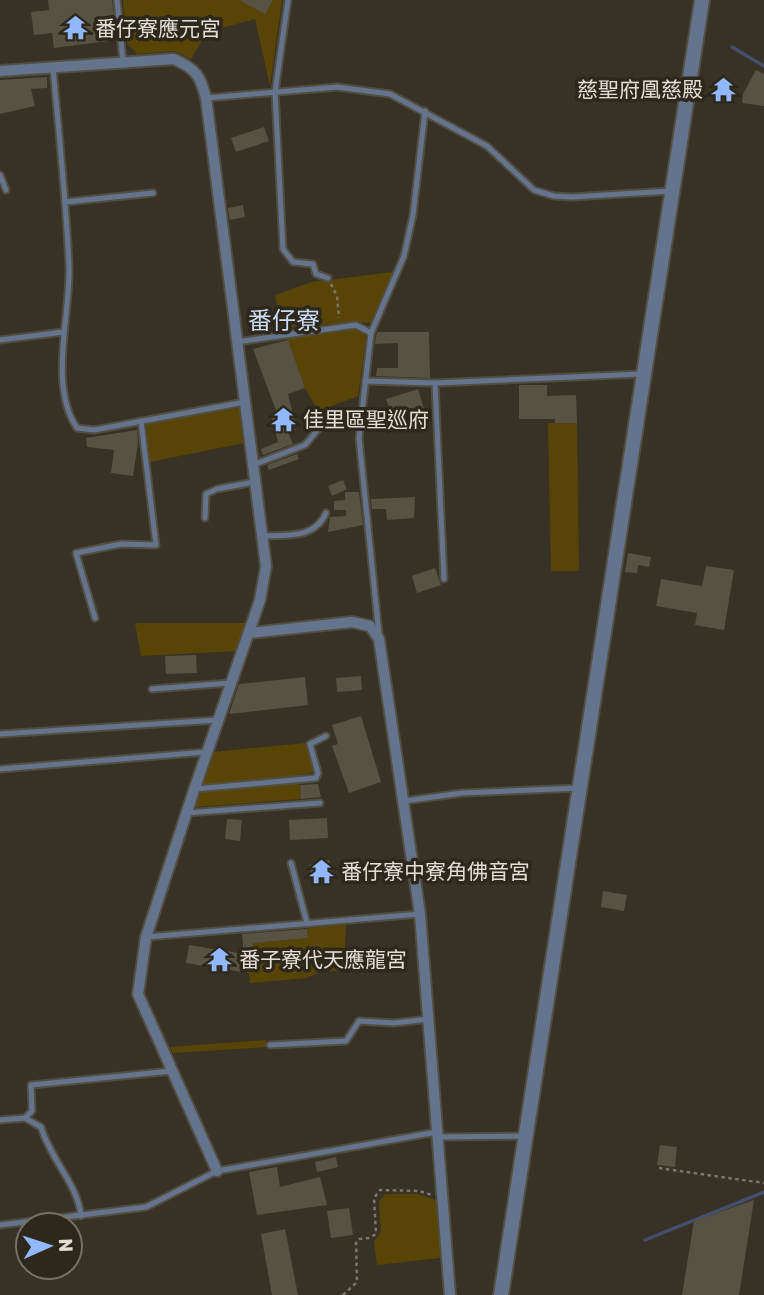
<svg xmlns="http://www.w3.org/2000/svg" width="764" height="1295" viewBox="0 0 764 1295" font-family="Rubik,'Noto Sans TC',sans-serif">
<style>
.green{fill:#584506}
.lines{fill:none;stroke-linecap:round;stroke-linejoin:round}
.stream{stroke:#444e6f;stroke-width:3.5}
.building{fill:#585244}
.service-casing{stroke:#524e41;stroke-width:9}
.minor-casing{stroke:#524e41;stroke-width:14}
.tertiary-casing{stroke:#524e41;stroke-width:18}
.path{stroke:#7c776c;stroke-width:2.5;stroke-dasharray:3.5 3.5;stroke-linecap:butt}
.service{stroke:#65748d;stroke-width:5}
.minor{stroke:#65748d;stroke-width:10}
.tertiary{stroke:#65748d;stroke-width:14}
.labels{text-anchor:middle;dominant-baseline:central;stroke-width:7;stroke-linejoin:round;paint-order:stroke}
.poi-label{font-size:21px;fill:#e2ded6;stroke:#2d281b;text-anchor:start}
.quarter-label{font-size:24px;fill:#cbdbf5;stroke:#2d281b}
</style>
<rect width="100%" height="100%" fill="#373225"/>
<g class="green">
<path d="M123 0H282L270 86 255 19 207 32 191 59 175 51 137 54 127 43Z"/>
<path d="M393 272 372 323 355 322 282 328 275 295 312 282Z"/>
<path d="M354 328 362 331 366 338 358 396 318 411 305 388 287 338Z"/>
<path d="M239 408 244 443 150 462 144 424Z"/>
<path d="M548 423H577L579 571H551Z"/>
<path d="M135 623H246L236 651 141 656Z"/>
<path d="M306 743 314 772 299 775 301 799 195 807 213 752Z"/>
<path d="M346 925 344 972 323 970 307 978 250 983 249 973 253 943 308 938 307 928Z"/>
<path d="M266 1040V1047L173 1053 170 1047Z"/>
<path d="M385 1194H418L436 1200 440 1258 377 1265 374 1241 381 1232 379 1202Z"/>
</g>
<g class="lines">
<g class="stream">
<path d="M732 47 764 66"/>
<path d="M645 1240 764 1192"/>
</g>
</g>
<g class="building">
<path d="M48 0H112L116 40 54 48 52 33 34 35 31 12 49 10Z"/>
<path d="M239 0H273L265 14Z"/>
<path d="M756 70 764 74V106L742 103 743 94Z"/>
<path d="M47 77V88L31 89 35 106 0 114V80Z"/>
<path d="M264 127 269 141 236 152 231 138Z"/>
<path d="M243 205 245 217 230 220 228 208Z"/>
<path d="M377 332H429L430 378 376 376 377 368H398V343L375 344Z"/>
<path d="M288 340 305 388 288 394 295 423 285 425 293 444 263 455 261 449 278 442 271 415 277 413 253 349Z"/>
<path d="M519 385H547V396L576 395 577 423H555V419H519Z"/>
<path d="M418 389 428 422 398 431 386 399Z"/>
<path d="M137 430 138 443 133 476 111 473 114 450 87 447 86 438Z"/>
<path d="M297 454 299 459 269 470 267 465Z"/>
<path d="M343 480 347 489 332 496 328 486Z"/>
<path d="M345 492H359L363 525 328 532 330 517 346 516V510H334V501L345 500Z"/>
<path d="M415 497 414 518 387 520 386 509H372L371 499Z"/>
<path d="M628 553 651 557 649 567 638 565 637 573 625 572Z"/>
<path d="M706 566 734 570 724 630 695 625 697 613 656 606 661 579 702 586Z"/>
<path d="M435 568 441 585 417 593 412 576Z"/>
<path d="M196 655 197 673 166 674 165 656Z"/>
<path d="M361 676 362 690 337 692 336 678Z"/>
<path d="M305 677 308 705 229 714 239 684Z"/>
<path d="M361 716 381 782 349 793 332 746 338 744 332 725Z"/>
<path d="M318 784 321 797 301 799 300 785Z"/>
<path d="M327 818 328 838 290 840 289 820Z"/>
<path d="M227 819 242 820 240 841 225 839Z"/>
<path d="M329 860 333 877 313 882 309 865Z"/>
<path d="M603 891 627 895 624 911 601 907Z"/>
<path d="M307 929 308 938 253 943 249 973 186 963 189 945 244 954 242 934Z"/>
<path d="M660 1145 677 1147 675 1167 657 1165Z"/>
<path d="M336 1157 338 1167 317 1172 315 1162Z"/>
<path d="M277 1167 280 1187 320 1177 327 1205 257 1215 249 1172Z"/>
<path d="M754 1200 739 1295H682L694 1221Z"/>
<path d="M349 1208 353 1235 331 1238 327 1211Z"/>
<path d="M285 1229 298 1295H272L261 1234Z"/>
</g>
<g class="lines">
<defs>
<g id="service">
<path d="M117 0 123 62"/>
<path d="M288 0 275 92 283 249 293 262 313 264 316 274 328 278"/>
<path d="M53 68C59 134 66 200 69 265 71 313 48 386 77 428L94 430 245 402"/>
<path d="M206 98 337 87 390 94 487 146 534 190 554 196 572 197 671 191"/>
<path d="M0 175 6 190"/>
<path d="M65 202 153 193"/>
<path d="M0 340 63 332"/>
<path d="M237 342 356 325 371 333"/>
<path d="M365 381 435 383 641 374"/>
<path d="M435 383 444 579"/>
<path d="M253 465 305 445 320 427"/>
<path d="M205 518 206 494 217 489 254 482"/>
<path d="M262 536C286 535 315 539 326 513"/>
<path d="M95 618 76 553 121 544 156 545 141 421"/>
<path d="M379 634 359 438 371 333 404 256 413 215 425 111"/>
<path d="M152 689 230 683"/>
<path d="M0 734 217 720"/>
<path d="M0 769 206 752"/>
<path d="M195 789 316 778 318 773 310 744 326 736"/>
<path d="M404 801 462 793 578 788"/>
<path d="M186 813 320 803"/>
<path d="M291 863 307 923"/>
<path d="M146 937 420 914"/>
<path d="M270 1045 346 1041 359 1021 394 1023 429 1019"/>
<path d="M25 1118 41 1127C50 1159 78 1184 81 1216"/>
<path d="M0 1120 25 1118 32 1111 31 1085 172 1071"/>
<path d="M438 1137 524 1136"/>
<path d="M0 1225 146 1207 217 1171 437 1132"/>
</g>
<g id="minor">
<path d="M0 71 174 59C196 69 200 75 206 98L266 566 260 600 194 790 146 937 138 994 217 1171"/>
<path d="M249 633 352 622 370 626 379 639 420 914 450 1295"/>
</g>
<path id="tertiary" d="M501 1295 702 0"/>
</defs>
<use href="#service" class="service-casing"/>
<use href="#minor" class="minor-casing"/>
<use href="#tertiary" class="tertiary-casing"/>
<g class="path">
<path d="M331 284 337 296 339 318"/>
<path d="M659 1168 764 1183"/>
<path d="M343 1295 357 1282 356 1243 359 1239 369 1238 376 1234 374 1198 380 1190 419 1191 432 1195"/>
</g>
<use href="#service" class="service"/>
<use href="#minor" class="minor"/>
<use href="#tertiary" class="tertiary"/>
</g>
<defs>
<symbol id="temple-bare" viewBox="-9 -9 18 18"><path d="M0-6L5-2H3V0L6.5 2.5H4V6H1.5V3h-3V6H-4V2.5H-6.5L-3 0V-2H-5Z" fill="#91b8fd" stroke="#2d281b" stroke-width="2.5" paint-order="stroke"/></symbol>
</defs>
<g fill-rule="evenodd">
<use href="#temple-bare" x="58" y="10" width="35" height="35"/>
<use href="#temple-bare" x="706" y="72" width="35" height="35"/>
<use href="#temple-bare" x="266" y="402" width="35" height="35"/>
<use href="#temple-bare" x="304" y="854" width="35" height="35"/>
<use href="#temple-bare" x="202" y="942" width="35" height="35"/>
</g>
<g class="labels">
<g class="poi-label">
<text x="95" y="28">番仔寮應元宮</text>
<text x="703" y="89" text-anchor="end">慈聖府凰慈殿</text>
<text x="303" y="419">佳里區聖巡府</text>
<text x="341" y="871">番仔寮中寮角佛音宮</text>
<text x="239" y="959">番子寮代天應龍宮</text>
</g>
<g class="quarter-label">
<text x="284" y="321">番仔寮</text>
</g>
</g>
<g transform="translate(49 1246) rotate(87)"><circle r="33" fill="#2d281b" stroke="#757166" stroke-width="2"/>
<path d="M0-5L12 26L0 18L-12 26Z" fill="#91b8fd"/>
<text y="-10" font-size="19" font-weight="bold" text-anchor="middle" fill="#e2ded6">N</text>
</g>
</svg>
